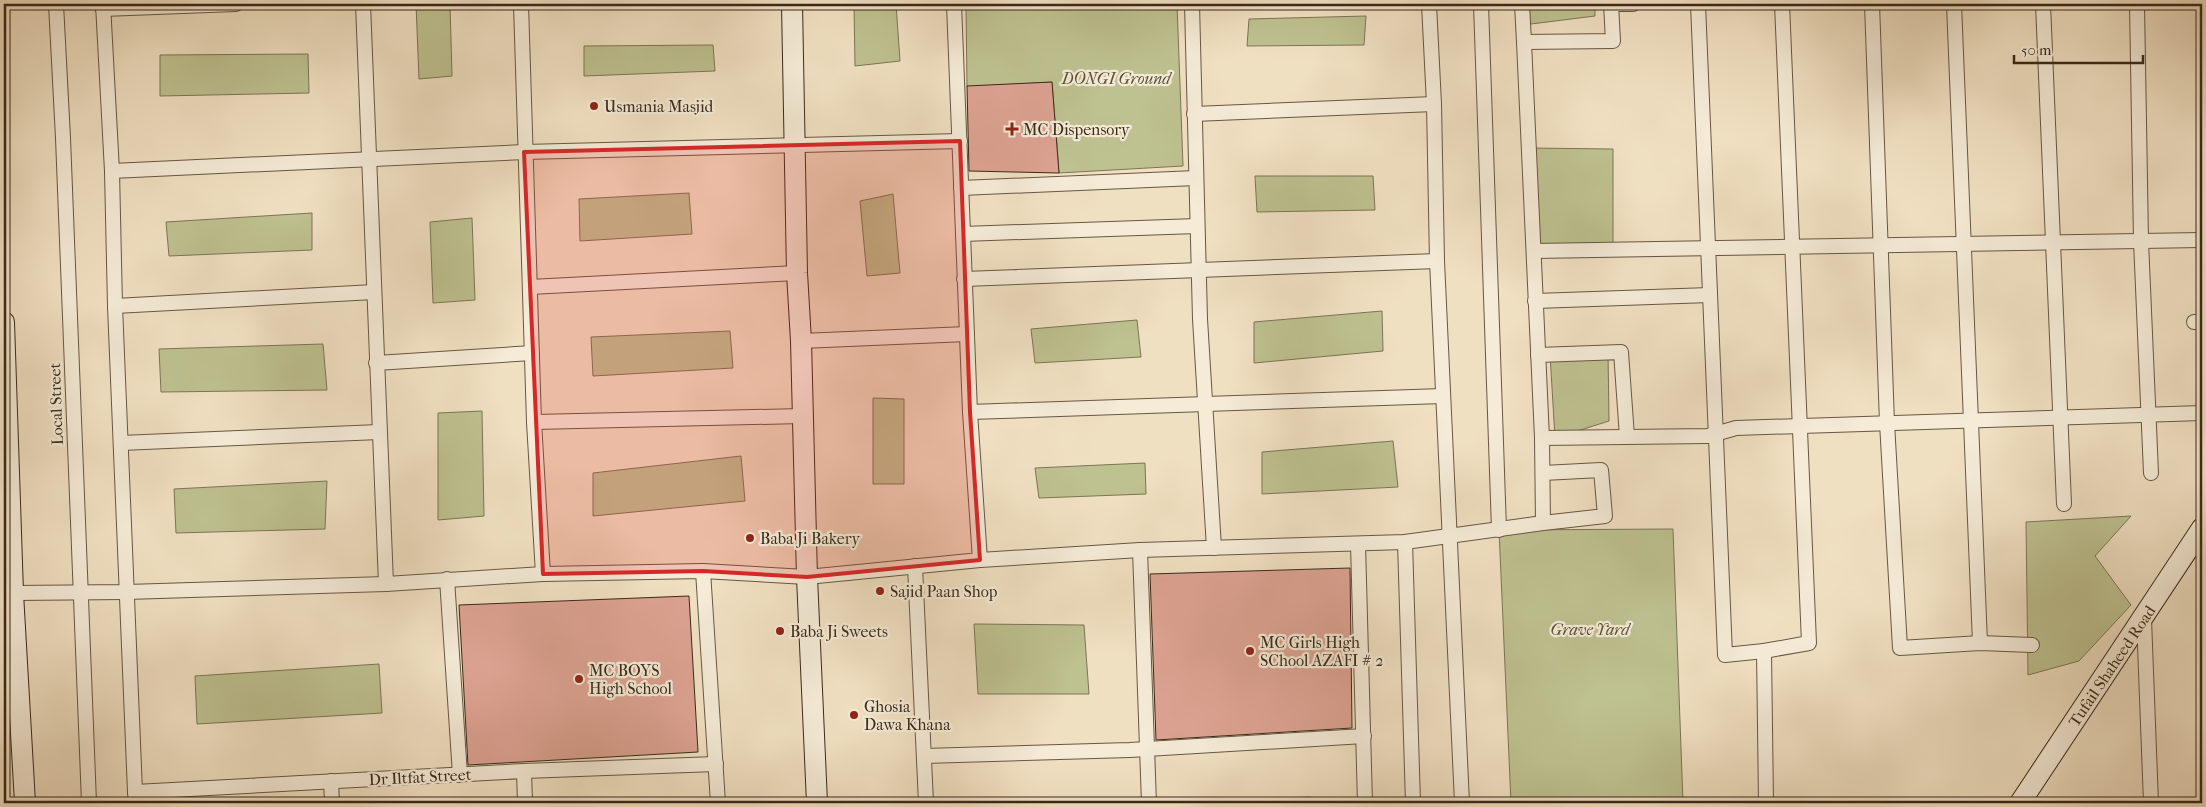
<svg xmlns="http://www.w3.org/2000/svg" width="2206" height="807" viewBox="0 0 2206 807" font-family="'IM FELL French Canon',serif">
<style>
.green{fill:#bec190;stroke:#7c7554}
.building{fill:#dca292;stroke:#392918}
.lines{fill:none;stroke-linecap:round;stroke-linejoin:round}
.street-casing{stroke:#675742;stroke-width:16}
.secondary-casing{stroke:#392918;stroke-width:22}
.street{stroke:#f5ebd7;stroke-width:14}
.secondary{stroke:#f5ebd7;stroke-width:20}
.marked{fill:#d62828;fill-opacity:0.2;stroke:#d62828;stroke-width:4;stroke-linejoin:round}
.poi-dot{fill:#8f2418;stroke:#f5ebd7;stroke-width:2}
.labels{text-anchor:middle;dominant-baseline:central;stroke-width:4.5;stroke-linejoin:round;paint-order:stroke}
.park-label{font-size:16px;font-style:italic;fill:#5a4f36;stroke:#f5ebd7}
.poi-label{font-size:16px;fill:#392918;stroke:#f5ebd7;text-anchor:start}
.street-label{font-size:16px;fill:#392918;stroke:#f5ebd7}
</style>
<rect width="100%" height="100%" fill="#f0e0c2"/>
<filter id="stains"><feTurbulence type="fractalNoise" baseFrequency=".004" numOctaves="4"/><feColorMatrix values="0 0 0 0 .2 0 0 0 0 .09 0 0 0 0 .02 0 0 0 .5 -.17"/></filter>
<radialGradient id="worn" r=".72"><stop offset=".6" stop-color="#630" stop-opacity="0"/><stop offset="1" stop-color="#630" stop-opacity=".3"/></radialGradient>
<g class="green">
<path d="M416 4H450L452 76 419 79Z"/>
<path d="M854 4H896L900 61 855 66Z"/>
<path d="M966 4H1177L1183 166 1059 173 1052 82 967 87Z"/>
<path d="M1522 4H1595V16L1523 25Z"/>
<path d="M1366 16 1364 45 1247 46 1249 19Z"/>
<path d="M713 45 715 71 584 76V46Z"/>
<path d="M308 54 309 93 160 96V55Z"/>
<path d="M1529 148 1613 149V250L1534 251Z"/>
<path d="M1255 176H1373L1375 210 1257 212Z"/>
<path d="M689 193 692 234 580 241 579 199Z"/>
<path d="M893 194 900 273 867 276 860 201Z"/>
<path d="M312 213V250L169 256 166 222Z"/>
<path d="M472 218 475 300 433 303 430 222Z"/>
<path d="M1382 311 1383 351 1254 363V322Z"/>
<path d="M1137 320 1141 357 1035 363 1031 329Z"/>
<path d="M730 331 733 368 593 376 591 337Z"/>
<path d="M323 344 327 390 161 392 159 349Z"/>
<path d="M1608 352 1609 421 1555 438 1550 354Z"/>
<path d="M873 398 904 399V484H873Z"/>
<path d="M482 411 484 516 438 520V413Z"/>
<path d="M1393 441 1398 487 1262 494V452Z"/>
<path d="M741 456 745 501 593 516V473Z"/>
<path d="M1145 463 1146 494 1039 498 1035 468Z"/>
<path d="M327 481 325 529 176 533 174 489Z"/>
<path d="M2131 516 2095 556 2131 605 2079 661 2028 675 2026 522Z"/>
<path d="M1673 529 1683 803H1511L1499 530Z"/>
<path d="M974 624 1084 625 1089 694H978Z"/>
<path d="M379 664 382 713 197 724 195 676Z"/>
<path d="M1311 797V803H1196V801Z"/>
</g>
<g class="building">
<path d="M1052 82 1059 173 969 171 967 86Z"/>
<path d="M1350 568 1352 728 1156 740 1150 574Z"/>
<path d="M689 596 698 752 468 765 459 605Z"/>
</g>
<g class="lines">
<defs>
<g id="street">
<path d="M56 4 63 138 89 803"/>
<path d="M103 4 112 171 115 306 135 792"/>
<path d="M363 4 386 584"/>
<path d="M521 4 534 422 543 574"/>
<path d="M1192 4 1200 319 1214 548"/>
<path d="M1429 4 1434 104 1437 261 1462 803"/>
<path d="M1481 4 1499 530"/>
<path d="M1522 4 1524 42 1613 41 1611 4H1633"/>
<path d="M1698 4 1725 655 1764 651"/>
<path d="M1872 4 1887 423 1900 648 1980 643 2032 645"/>
<path d="M1954 4 1980 643"/>
<path d="M2043 4 2064 504"/>
<path d="M2137 4 2141 241 2151 473"/>
<path d="M103 9 236 4"/>
<path d="M1524 42 1542 438"/>
<path d="M1194 114 1434 104"/>
<path d="M112 171 524 152 960 141"/>
<path d="M961 188 1196 178"/>
<path d="M963 234 1197 226"/>
<path d="M1534 251 2202 240"/>
<path d="M964 279 1437 261"/>
<path d="M530 287 797 273"/>
<path d="M1535 301 1710 295"/>
<path d="M115 306 374 292"/>
<path d="M2194 322H2202"/>
<path d="M801 341 967 334"/>
<path d="M1538 355 1621 352 1627 437"/>
<path d="M376 363 532 353"/>
<path d="M970 412 1443 396"/>
<path d="M534 422 802 416"/>
<path d="M121 443 379 432"/>
<path d="M1543 473 1601 470 1605 516 1543 523"/>
<path d="M1405 542 1413 803"/>
<path d="M1358 544 1365 803"/>
<path d="M1140 550 1149 803"/>
<path d="M980 560 1140 550 1405 542 1543 523 1542 438 1708 436 1736 428 2202 413"/>
<path d="M915 566 926 803"/>
<path d="M703 571 718 803"/>
<path d="M447 579 460 775"/>
<path d="M13 593 127 592 386 584 543 574 703 571 807 577 980 560 970 412 954 4"/>
<path d="M2144 619 2151 803"/>
<path d="M924 756 1130 750 1364 736"/>
<path d="M524 771 525 803"/>
<path d="M331 781 332 803"/>
<path d="M136 803 135 792 524 771 716 764"/>
<path d="M1766 803 1764 651 1809 643 1782 4"/>
</g>
<g id="secondary">
<path d="M792 4 797 273 801 341 807 577 817 803"/>
<path d="M4 322 13 593 25 803"/>
<path d="M2020 803 2202 528"/>
</g>
</defs>
<use href="#street" class="street-casing"/>
<use href="#secondary" class="secondary-casing"/>
<use href="#street" class="street"/>
<use href="#secondary" class="secondary"/>
</g>
<path class="marked" d="M960 141 970 412 980 560 807 577 703 571 543 574 524 152Z"/>
<g class="poi-dot">
<circle cx="594" cy="106" r="5"/>
<path d="M1009.5 121.5h5v5h5v5h-5v5h-5v-5h-5v-5h5z"/>
<circle cx="750" cy="538" r="5"/>
<circle cx="880" cy="591" r="5"/>
<circle cx="780" cy="631" r="5"/>
<circle cx="1250" cy="651" r="5"/>
<circle cx="579" cy="679" r="5"/>
<circle cx="854" cy="715" r="5"/>
</g>
<g class="labels">
<g class="park-label">
<text x="1116" y="78">DONGI Ground</text>
<text x="1590" y="629">Grave Yard</text>
</g>
<g class="poi-label">
<text x="604" y="106">Usmania Masjid</text>
<text x="1023" y="129">MC Dispensory</text>
<text x="760" y="538">Baba Ji Bakery</text>
<text x="890" y="591">Sajid Paan Shop</text>
<text x="790" y="631">Baba Ji Sweets</text>
<text x="1260" y="642">MC Girls High<tspan x="1260" dy="18">SChool AZAFI # 2</tspan></text>
<text x="589" y="670">MC BOYS<tspan x="589" dy="18">High School</tspan></text>
<text x="864" y="706">Ghosia<tspan x="864" dy="18">Dawa Khana</tspan></text>
</g>
<g class="street-label">
<text transform="translate(56 404) rotate(-92)">Local Street</text>
<text transform="translate(2112 666) rotate(-56)">Tufail Shaheed Road</text>
<text transform="translate(420 777) rotate(-3)">Dr Iltfat Street</text>
</g>
</g>
<rect width="2206" height="807" fill="none" stroke="#f0e0c2" stroke-width="20"/>
<rect x="5" y="5" width="2196" height="797" fill="none" stroke="#392918" stroke-width="2.5"/>
<rect x="10" y="10" width="2186" height="787" fill="none" stroke="#392918"/>
<path d="M2014 55v8h129v-8" fill="none" stroke="#392918" stroke-width="2.5"/>
<text x="2021" y="55" font-size="15" fill="#392918" stroke="#f5ebd7" stroke-width="4" paint-order="stroke">50 m</text>
<rect width="100%" height="100%" filter="url(#stains)"/>
<rect width="100%" height="100%" fill="url(#worn)"/>
</svg>
